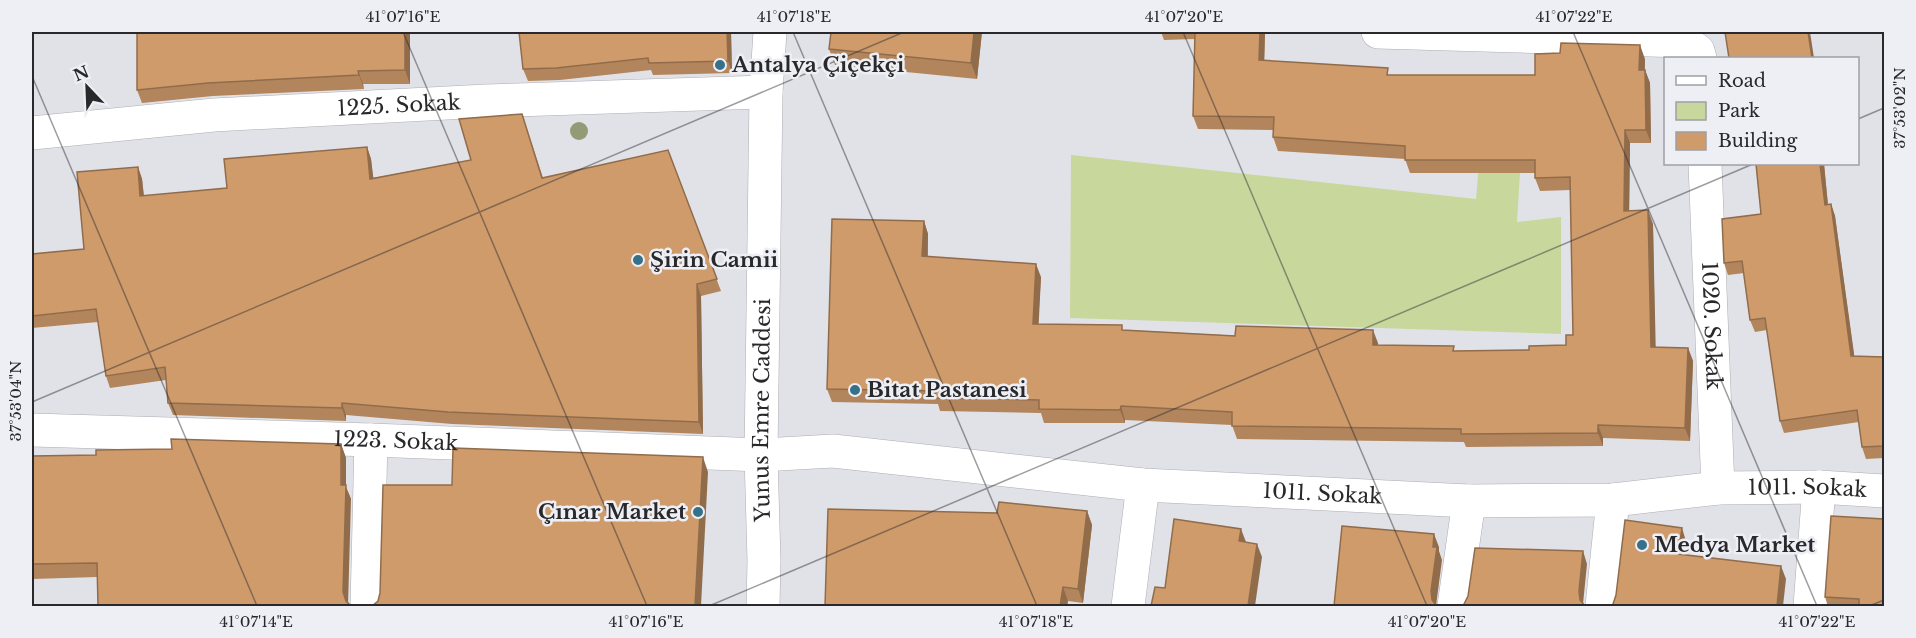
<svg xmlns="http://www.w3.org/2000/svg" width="1916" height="638" viewBox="0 0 1916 638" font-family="'Libre Baskerville',serif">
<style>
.green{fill:#c8d89d}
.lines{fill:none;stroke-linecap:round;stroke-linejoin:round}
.street-casing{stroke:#adadb3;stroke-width:34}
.secondary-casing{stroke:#adadb3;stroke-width:34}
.street{stroke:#fff;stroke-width:33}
.secondary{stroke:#fff;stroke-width:33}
.tree{fill:#929a76}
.wall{fill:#b2855c}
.shaded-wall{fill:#916c4b}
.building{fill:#cf9b6b;stroke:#916c4b;stroke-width:1.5}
.ticks{fill:none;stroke:#29292c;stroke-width:1.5;stroke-opacity:0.45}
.poi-dot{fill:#367089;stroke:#eeeff5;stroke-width:2}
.labels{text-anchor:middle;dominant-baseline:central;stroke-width:5;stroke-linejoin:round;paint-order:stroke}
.poi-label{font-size:21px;font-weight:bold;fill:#29292c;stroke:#eeeff5;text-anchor:start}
.street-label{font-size:21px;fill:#29292c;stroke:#eeeff5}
.neatline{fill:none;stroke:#29292c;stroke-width:2}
.ticks-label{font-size:15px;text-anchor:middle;fill:#29292c}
</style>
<rect width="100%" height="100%" fill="#e1e2e8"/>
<path class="green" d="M1523 124 1517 222 1561 217V334L1070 318 1071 155 1476 199 1482 128Z"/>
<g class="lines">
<defs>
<g id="street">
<path d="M1378 32 1684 41 1698 51 1700 58"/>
<path id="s1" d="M32 133 214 115 486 101 766 92"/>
<path id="s2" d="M1705 164 1718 488"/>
<path id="s3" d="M32 430 371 440 761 455 833 451 1143 485 1469 501 1613 500 1718 488 1819 487 1884 491"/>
<path d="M367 606 371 440"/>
<path d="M1128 606 1143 485"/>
<path d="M1454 606 1469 501"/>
<path d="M1602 606 1613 500"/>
<path d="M1810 606 1819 487"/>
</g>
<g id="secondary">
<path id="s4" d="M763 606 764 561 761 455 766 92 770 32"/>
</g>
</defs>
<use href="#street" class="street-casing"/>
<use href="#secondary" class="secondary-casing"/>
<use href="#street" class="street"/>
<use href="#secondary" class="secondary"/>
</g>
<circle class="tree" cx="579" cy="131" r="9"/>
<g class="wall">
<path d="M410 32V84H363L364 89 213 96 142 103 137 90Z"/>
<path d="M731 32 732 73 653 75 651 70 560 80 528 81 523 69Z"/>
<path d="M982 32 977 79 835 65 829 49Z"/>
<path d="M1161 32H1265L1264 60 1390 75H1535L1645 59V70L1650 83 1651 143H1630L1629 211 1653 224 1655 347 1688 348 1693 361 1690 441 1603 438V446L1466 447 1464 442 1237 439 1232 425 1125 420V423H1044L1041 413 940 411 938 404 832 402 827 389 924 221 928 234V256L1041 277 1038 324 1124 330 1378 343V345L1455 351 1529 350 1566 345 1573 335 1570 190 1540 191 1535 178V173H1410L1405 159 1278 151 1273 137V130L1198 129 1193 116 1195 39 1164 40Z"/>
<path d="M522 114 543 178 668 150 721 291 701 296 703 434 452 424 346 415V421L173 415 168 403 166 380 110 388 106 376 98 322 32 328V254L84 249 138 167 142 179 144 196 227 188 367 147 371 159 373 178 471 160Z"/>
<path d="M1756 164H1824L1828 204H1831L1835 216 1854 356 1884 357V458L1866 459 1862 447 1859 422 1784 433 1780 421 1767 330 1755 332 1750 320 1744 273 1728 275 1724 263 1761 214Z"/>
<path d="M341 444 346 458V487L351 499 97 577 33 579 32 574V456L96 455 172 449Z"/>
<path d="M1087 511 1092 525 1083 603 1068 601 1067 606H825L997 513Z"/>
<path d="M1884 519V606H1828L1825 597Z"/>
</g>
<g class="shaded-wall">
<path d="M405 32H410V84L405 70Z"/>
<path d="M727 32H731L732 73 728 61Z"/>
<path d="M974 32H982L977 79 971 63Z"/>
<path d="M1260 32H1265L1264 73 1259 60Z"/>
<path d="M1808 32H1810L1814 58H1812Z"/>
<path d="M1640 45 1645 59 1644 83 1639 70Z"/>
<path d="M1645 70 1650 83 1651 143 1646 130Z"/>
<path d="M358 71 363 84 364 89 359 75Z"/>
<path d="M1625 130 1630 143 1629 224 1624 211Z"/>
<path d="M367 147 371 159 375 191 370 179Z"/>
<path d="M1820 164H1824L1829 217 1825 205Z"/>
<path d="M138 167 142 179 145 208 140 196Z"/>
<path d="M1831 204 1835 216 1856 368 1851 356Z"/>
<path d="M1648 210 1653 224 1656 360 1651 347Z"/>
<path d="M924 221 928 234 927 269 922 256Z"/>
<path d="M1036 264 1041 277 1038 337 1033 324Z"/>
<path d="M697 284 701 296 703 434 699 422Z"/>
<path d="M1373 330 1378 343V358L1373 345Z"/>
<path d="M1688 348 1693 361 1690 441 1685 428Z"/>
<path d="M342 403 346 415V421L342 408Z"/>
<path d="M1121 406 1125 420V423L1120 410Z"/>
<path d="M1598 425 1603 438V446L1598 433Z"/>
<path d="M341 444 346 458V487L351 499 348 606 343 592Z"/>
<path d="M703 457 708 472 701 606H695Z"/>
<path d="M1087 511 1092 525 1083 603 1078 589Z"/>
<path d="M1682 528 1686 541 1682 567 1678 554Z"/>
<path d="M1241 529 1246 542 1244 554 1239 541Z"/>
<path d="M1434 534 1439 547V551L1442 560 1436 606 1432 600 1431 591Z"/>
<path d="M1257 544 1262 557 1255 606H1248Z"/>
<path d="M1583 551 1587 564 1583 604 1580 600 1579 591Z"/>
<path d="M1781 566 1786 579 1783 606H1777Z"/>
<path d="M1063 587 1068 601 1067 606H1060Z"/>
</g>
<g class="building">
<path d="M137 32H405V70L358 71 359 75 208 83 137 90Z"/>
<path d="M519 32H727L728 61 649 63 648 58 556 68 523 69Z"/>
<path d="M831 32H974L971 63 829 49Z"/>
<path d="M1195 32H1260L1259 60 1388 68 1387 75H1535V54L1560 53 1561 43 1640 45 1639 70H1645L1646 130H1625L1624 211 1648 210 1651 347 1688 348 1685 428 1598 425V433L1461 434V429L1232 426V412L1121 406 1120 410 1039 409V400L935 398 936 391 827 389 832 219 924 221 922 256 1036 264 1033 324 1122 325V330L1235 336 1236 326 1373 330V345L1454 346 1453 351 1529 350V346L1566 345V335H1573L1570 177 1535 178V160H1405V146L1273 137 1274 117 1193 116Z"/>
<path d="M1725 32H1808L1812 58H1729Z"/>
<path d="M522 114 542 178 668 150 717 279 697 284 699 422 448 412 342 403V408L168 403 165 367 106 376 96 309 32 316V254L84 249 77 172 138 167 140 196 227 188 224 159 367 147 370 179 471 160 459 119Z"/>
<path d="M1756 164H1820L1825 205 1831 204 1851 356 1884 357V446L1862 447 1857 410 1780 421 1765 318 1750 320 1742 261 1724 263 1722 219 1761 214Z"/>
<path d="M171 439 341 444V485H346L343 592 346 601 351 606H98L97 563 32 564V456L96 455V450L172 449Z"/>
<path d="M453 448 703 457 695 606H372L378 601 380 593 383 485H452Z"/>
<path d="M999 502 1087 511 1078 589 1063 587 1060 606H825L828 509 997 513Z"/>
<path d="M1831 516 1884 519V606H1859V599L1825 597Z"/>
<path d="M1174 519 1241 529 1239 541 1257 544 1248 606H1151L1155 587 1165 588Z"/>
<path d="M1625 520 1682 528 1678 554 1781 566 1777 606H1610L1613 604 1616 595Z"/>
<path d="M1342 526 1434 534 1433 547H1437L1431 591 1432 600 1437 606H1334Z"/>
<path d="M1475 548 1583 551 1579 591 1580 600 1585 606H1462L1464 604 1468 596Z"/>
</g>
<path class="ticks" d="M403 32 647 606M793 32 1037 606M1183 32 1427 606M1573 32 1817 606M32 76 257 606M1858 119 1884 108M32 402 904 32M709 606 1753 164M1869 606 1884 600"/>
<g class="poi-dot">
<circle cx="720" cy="65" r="6"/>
<circle cx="638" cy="260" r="6"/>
<circle cx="855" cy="390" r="6"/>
<circle cx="698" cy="512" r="6"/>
<circle cx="1642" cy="545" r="6"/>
</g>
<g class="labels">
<g class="poi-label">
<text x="732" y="65">Antalya Çiçekçi</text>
<text x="650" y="260">Şirin Camii</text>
<text x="867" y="390">Bitat Pastanesi</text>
<text x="686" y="512" text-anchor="end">Çınar Market</text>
<text x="1654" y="545">Medya Market</text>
</g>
<g class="street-label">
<text stroke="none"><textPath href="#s1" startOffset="368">1225. Sokak</textPath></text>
<text stroke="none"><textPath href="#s2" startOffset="162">1020. Sokak</textPath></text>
<text stroke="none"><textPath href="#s4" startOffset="196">Yunus Emre Caddesi</textPath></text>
<text stroke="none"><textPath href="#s3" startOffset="364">1223. Sokak</textPath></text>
<text stroke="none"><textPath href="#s3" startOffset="1779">1011. Sokak</textPath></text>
<text stroke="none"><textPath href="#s3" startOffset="1293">1011. Sokak</textPath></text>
</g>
</g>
<rect width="1916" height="638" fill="none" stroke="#eeeff5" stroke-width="66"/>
<rect x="1664" y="57" width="195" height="108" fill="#eeeff5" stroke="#9fa0a5" stroke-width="1.5"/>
<rect x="1676" y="76" width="30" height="9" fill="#ffffff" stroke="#9fa0a5" stroke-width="1.5"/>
<text x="1718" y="87" font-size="18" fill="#29292c">Road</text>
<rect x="1676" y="102" width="30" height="18" fill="#c8d89d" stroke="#9fa0a5" stroke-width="1.5"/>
<text x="1718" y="117" font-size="18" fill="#29292c">Park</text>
<rect x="1676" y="132" width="30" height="18" fill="#cf9b6b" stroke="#9fa0a5" stroke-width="1.5"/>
<text x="1718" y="147" font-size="18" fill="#29292c">Building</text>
<g transform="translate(87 87) rotate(337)" stroke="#eeeff5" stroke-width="4.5" paint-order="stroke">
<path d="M0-4.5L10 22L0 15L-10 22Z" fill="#29292c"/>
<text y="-9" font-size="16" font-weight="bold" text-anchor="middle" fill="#29292c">N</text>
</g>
<rect x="33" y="33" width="1850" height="572" class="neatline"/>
<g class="ticks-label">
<text x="403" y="22">41°07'16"E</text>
<text x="794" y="22">41°07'18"E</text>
<text x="1184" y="22">41°07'20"E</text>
<text x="1574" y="22">41°07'22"E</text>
<text transform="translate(1900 108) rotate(-90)" y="5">37°53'02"N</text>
<text transform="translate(16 401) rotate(-90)" y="5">37°53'04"N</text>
<text x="256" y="627">41°07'14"E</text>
<text x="646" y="627">41°07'16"E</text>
<text x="1036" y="627">41°07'18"E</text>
<text x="1427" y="627">41°07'20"E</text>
<text x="1817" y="627">41°07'22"E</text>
</g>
</svg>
